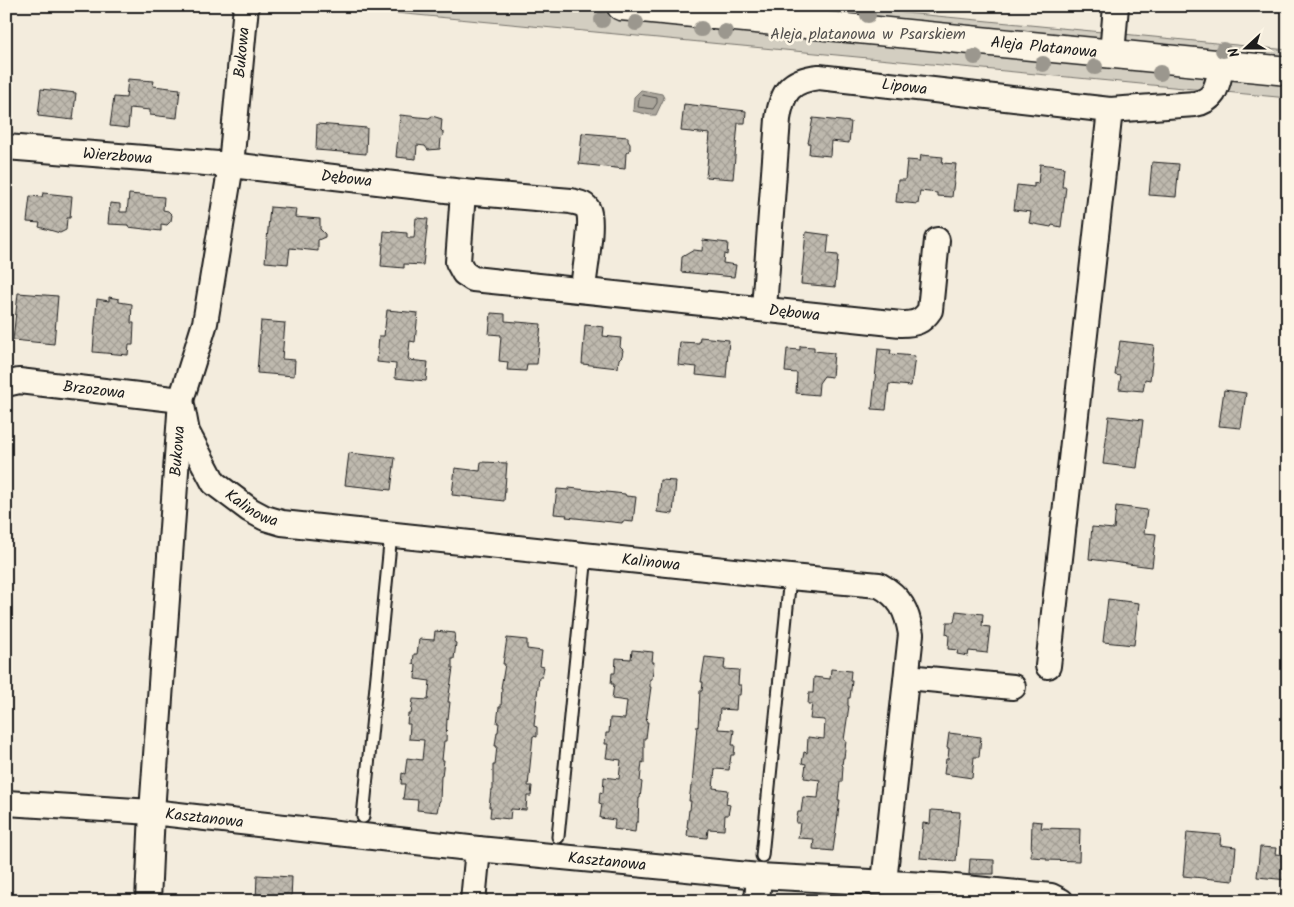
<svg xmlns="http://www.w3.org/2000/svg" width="1294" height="907" viewBox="0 0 1294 907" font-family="Kalam,sans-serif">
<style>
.green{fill:#d3cec1;stroke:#78756e}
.water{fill:#aaa59b;stroke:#716e68}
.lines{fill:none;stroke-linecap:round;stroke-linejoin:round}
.shore{stroke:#55534f;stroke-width:1}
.building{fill:url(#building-cross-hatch);stroke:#1c1c1c}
.lane-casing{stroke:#1c1c1c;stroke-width:15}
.street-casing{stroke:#1c1c1c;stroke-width:28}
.secondary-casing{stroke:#1c1c1c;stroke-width:31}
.lane{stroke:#fcf5e5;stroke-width:11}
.street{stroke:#fcf5e5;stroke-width:24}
.secondary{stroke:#fcf5e5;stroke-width:28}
.tree{fill:#9b978e}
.labels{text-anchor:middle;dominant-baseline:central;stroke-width:5;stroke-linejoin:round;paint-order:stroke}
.park-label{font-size:16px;fill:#53514e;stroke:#fcf5e5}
.street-label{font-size:16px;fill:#1c1c1c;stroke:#fcf5e5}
</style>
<defs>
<pattern id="building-cross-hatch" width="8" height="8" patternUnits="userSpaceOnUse" patternTransform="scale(1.25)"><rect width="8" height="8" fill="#beb9ae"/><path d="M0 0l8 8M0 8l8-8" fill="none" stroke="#a39e95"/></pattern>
</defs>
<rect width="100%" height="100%" fill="#f3ecdd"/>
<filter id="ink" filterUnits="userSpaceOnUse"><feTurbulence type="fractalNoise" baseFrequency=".02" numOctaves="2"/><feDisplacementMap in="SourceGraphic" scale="10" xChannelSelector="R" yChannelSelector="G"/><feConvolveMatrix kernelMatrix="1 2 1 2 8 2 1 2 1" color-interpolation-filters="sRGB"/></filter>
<g filter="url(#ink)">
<path class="green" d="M322 6H833L1288 50V98Z"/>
<path class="water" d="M641 90 662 94 664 98 656 115H650L633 111 634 97Z"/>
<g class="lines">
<path class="shore" d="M642 95 657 98V103L653 109 638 107 639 99Z"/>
</g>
<g class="building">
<path d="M128 79 154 81 153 86 180 89 177 118 150 115V110L130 108 128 128 110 126 114 97 126 98Z"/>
<path d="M41 89 76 93 73 120 38 116Z"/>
<path d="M684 104 746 111 745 123H738L733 179 706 177 710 134 681 131Z"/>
<path d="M400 115 429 118 432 116 442 119 441 130 443 132V136L441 138 440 149 428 150 425 146 417 145 416 159 396 157Z"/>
<path d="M813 118 851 122 849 143 831 141 830 156 809 154 810 143H808Z"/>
<path d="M317 124 367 128 366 154 316 150Z"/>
<path d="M582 133 628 137V141L630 144V150L626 153 625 169 579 164Z"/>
<path d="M921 155 943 157 942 163 956 164 952 197 937 196V193L920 191 918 204 896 202 898 180H905L907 160 920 161Z"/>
<path d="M1152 162 1179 164 1176 197 1149 195Z"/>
<path d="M1040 164 1064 167 1062 187H1066L1061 227 1052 225 1051 227 1029 223 1031 212 1014 210 1017 185 1034 187V183L1038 184Z"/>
<path d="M43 193 72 196 70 218H67L66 230 60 233 39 227 40 223 27 222 30 196 42 197Z"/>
<path d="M129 194 164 197 163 210 168 211 172 215 171 221 167 225 161 224V231L128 227V225L108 224 110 203 120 204V212H127Z"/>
<path d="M270 207 296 209 295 217 320 219V229L325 234V237L318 240V251L290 248 288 264 265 262Z"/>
<path d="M416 218 428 219 423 265 404 264V268L381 266 384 231 407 233V238H414Z"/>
<path d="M806 232 829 235 827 254 838 255 835 287 801 284Z"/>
<path d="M703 240 728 243 727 255 724 254 723 263 736 265 734 277 681 272 682 257 694 250 702 251Z"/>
<path d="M18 293 58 296 54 344 13 340Z"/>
<path d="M109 297 119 299V302L132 304 131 323H134L133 345H129L128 355 93 352 97 299 109 301Z"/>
<path d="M387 310 418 313 415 342 410 341 408 360 428 362 426 381 395 378 396 364 377 362 379 336H384Z"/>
<path d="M491 313 505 314V321L541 324 537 364H527L526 371 507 370 508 362 499 361 501 335 489 334Z"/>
<path d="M261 321 285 323 282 359 295 360 294 376 257 373Z"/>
<path d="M585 325 604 327 603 336 621 338 620 347 623 350 622 356 619 359 618 368 582 364Z"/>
<path d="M700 337 729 340 726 378 696 375 697 367 678 365 680 342 699 343Z"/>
<path d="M1120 341 1154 345 1150 380 1145 379 1143 391 1119 389 1121 376 1115 375Z"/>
<path d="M800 346 814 347V351L834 353 832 377 824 376 819 383 818 395 796 393 797 373 785 372 787 349 800 350Z"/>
<path d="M878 349 891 350 890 354 915 356 911 386 889 384 886 410 872 409Z"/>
<path d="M1224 390 1246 393 1241 428 1219 426Z"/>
<path d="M1109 416 1143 420 1137 468 1103 464Z"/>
<path d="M349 453 395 458 391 490 345 485Z"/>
<path d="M481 462 507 463 504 501 452 495 455 468 480 471Z"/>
<path d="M660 480 676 481 673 514 657 512Z"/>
<path d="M569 488 625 494 626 496 636 497 633 522 623 521 622 523 566 517 567 515 554 514 557 489 569 490Z"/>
<path d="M1116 506 1147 510 1144 533 1156 534 1152 567 1089 559 1092 527 1114 529Z"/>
<path d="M1108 599 1139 603 1134 645 1103 642Z"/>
<path d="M956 611 983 614 982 626 990 627 987 653 969 651 968 656 957 654 958 650 948 649 949 635 946 634 947 622H954Z"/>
<path d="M435 631 455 633 454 642 456 643 454 659H452V668H453L448 702H450L448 719 447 718 446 741H444L442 760H444L442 776H441L440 801 439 802 437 812 417 810 418 800 403 799 405 784H401L402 773 405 774 407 758 422 760 424 740 409 739 410 724H407L408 714H411L413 699 428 700 430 681 415 679 416 665 413 664 414 654H417L419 639 434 640Z"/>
<path d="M507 638 527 640V649L542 651 540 666 544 667 542 677H539L534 726 537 727V737L533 736 528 786H532L531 796H527L526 810 511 809 510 819 490 817 491 807H489L491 790H493V765H495L497 746H495L497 732H498L499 723H497L499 707H501L502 688H501L505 664H503Z"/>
<path d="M632 650 653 652 652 662H654L652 679H650V687H651L646 722H648L646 738H644V763L642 762 640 781 642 782 640 798H639L638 822H636L635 832 614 829 615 820 600 818 602 804 599 803 600 792 603 793 604 777 619 779 621 760 606 758 608 744H605L606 733H609L610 718 625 719 627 701 612 699 614 684H611L612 673H615L616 658 631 659Z"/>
<path d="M705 657 725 659 724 669 739 670 738 685H741L740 695H737L736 710 720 709 718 729 734 730 732 745H735L734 755H731L729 770 715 769 713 788 728 790 726 804 730 805 728 815H725L724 830 708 829 707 838 687 836 688 827H687L689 810H690L691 801H689L691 786H692L697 726 698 727 700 691H702L703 682H701Z"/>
<path d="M831 669 851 671 850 681H852L850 698H848V706H849L844 740 846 741 844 758H843L842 765 843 766 842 782H840L838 800H840L833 851 813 849 814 839 798 838 800 823H796L798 812H801L803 797 818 798 820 780 804 778 806 764 802 763 804 752 807 753 808 737 824 739 825 720 810 719 812 704H808L809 693H813L814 677 830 679Z"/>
<path d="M949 733 981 737 979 757H974L972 778 944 774 946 759H948L949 748H947Z"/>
<path d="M931 810 960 812 956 861 920 858 923 823 930 824Z"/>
<path d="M1032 821 1042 822 1041 828 1080 829 1079 861 1046 860V858L1031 857Z"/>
<path d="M1187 832 1221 835 1220 845 1236 847 1233 881 1183 876Z"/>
<path d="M1260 847 1276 848 1275 854 1288 855V880L1257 877Z"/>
<path d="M970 859 994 860V874H969Z"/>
<path d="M257 875 292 877 291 901H256Z"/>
</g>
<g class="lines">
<defs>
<g id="lane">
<path d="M363 817 391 534"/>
<path d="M558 837 586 555"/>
<path d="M762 856 790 577"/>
</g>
<g id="street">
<path d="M1112 54 1116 6"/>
<path id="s1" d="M6 147 231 165 463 192 458 262 464 273 473 279 901 324C915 324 922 322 930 310L937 240"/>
<path d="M463 192 571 201C577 203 585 203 588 210 594 222 584 274 583 289"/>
<path id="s2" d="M764 308 778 119C782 92 790 80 819 77L1110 110 1195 104C1217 100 1217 84 1222 65"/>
<path id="s3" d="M6 384 19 381 181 400"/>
<path id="s4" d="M181 400 187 432 214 483 250 510 265 518 282 523 790 577 879 585C901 597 907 611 911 634L884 882"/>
<path d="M1048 666 1110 110"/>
<path d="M907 677 1013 687"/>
<path id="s5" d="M6 803 152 812 478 849 759 876 944 886 1051 896 1061 901"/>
<path id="s6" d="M148 901 152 812 181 400 205 323 231 165 246 6"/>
<path d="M473 901 478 849"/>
<path d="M757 901 759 876"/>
</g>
<g id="secondary">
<path id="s7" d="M621 6 1288 71"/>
</g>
</defs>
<use href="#lane" class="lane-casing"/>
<use href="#street" class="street-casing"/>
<use href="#secondary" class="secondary-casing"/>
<use href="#lane" class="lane"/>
<use href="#street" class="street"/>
<use href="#secondary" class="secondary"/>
</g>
<g class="tree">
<circle cx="868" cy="15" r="8"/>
<circle cx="602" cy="20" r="8"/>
<circle cx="636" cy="23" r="8"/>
<circle cx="701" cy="29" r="8"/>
<circle cx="725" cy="32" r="8"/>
<circle cx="1223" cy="50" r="8"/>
<circle cx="975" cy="57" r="8"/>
<circle cx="1043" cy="64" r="8"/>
<circle cx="1095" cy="67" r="8"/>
<circle cx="1160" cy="73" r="8"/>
</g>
</g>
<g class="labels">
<g class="park-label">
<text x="868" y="34">Aleja platanowa w Psarskiem</text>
</g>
<g class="street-label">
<text stroke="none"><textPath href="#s7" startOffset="425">Aleja Platanowa</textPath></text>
<text stroke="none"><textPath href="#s6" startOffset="856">Bukowa</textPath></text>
<text stroke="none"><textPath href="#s2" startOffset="341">Lipowa</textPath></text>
<text stroke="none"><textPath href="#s1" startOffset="112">Wierzbowa</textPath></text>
<text stroke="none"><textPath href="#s1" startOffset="342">Dębowa</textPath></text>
<text stroke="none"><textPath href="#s1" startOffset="876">Dębowa</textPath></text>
<text stroke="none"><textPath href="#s3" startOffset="89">Brzozowa</textPath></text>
<text stroke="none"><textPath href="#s6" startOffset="451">Bukowa</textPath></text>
<text stroke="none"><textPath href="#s4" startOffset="136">Kalinowa</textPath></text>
<text stroke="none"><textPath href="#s4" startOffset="541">Kalinowa</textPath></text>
<text stroke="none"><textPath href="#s5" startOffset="199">Kasztanowa</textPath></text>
<text stroke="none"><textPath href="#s5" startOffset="604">Kasztanowa</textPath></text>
</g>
</g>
<rect width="1294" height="907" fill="none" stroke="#fcf5e5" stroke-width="25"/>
<rect x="12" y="12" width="1269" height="882" fill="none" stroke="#1c1c1c" stroke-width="2" filter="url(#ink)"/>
<g transform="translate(1246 48) rotate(249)" stroke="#fcf5e5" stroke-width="4" paint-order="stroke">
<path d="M0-4L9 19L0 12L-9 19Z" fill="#1c1c1c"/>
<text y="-8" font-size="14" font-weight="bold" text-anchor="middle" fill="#1c1c1c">N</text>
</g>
</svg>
